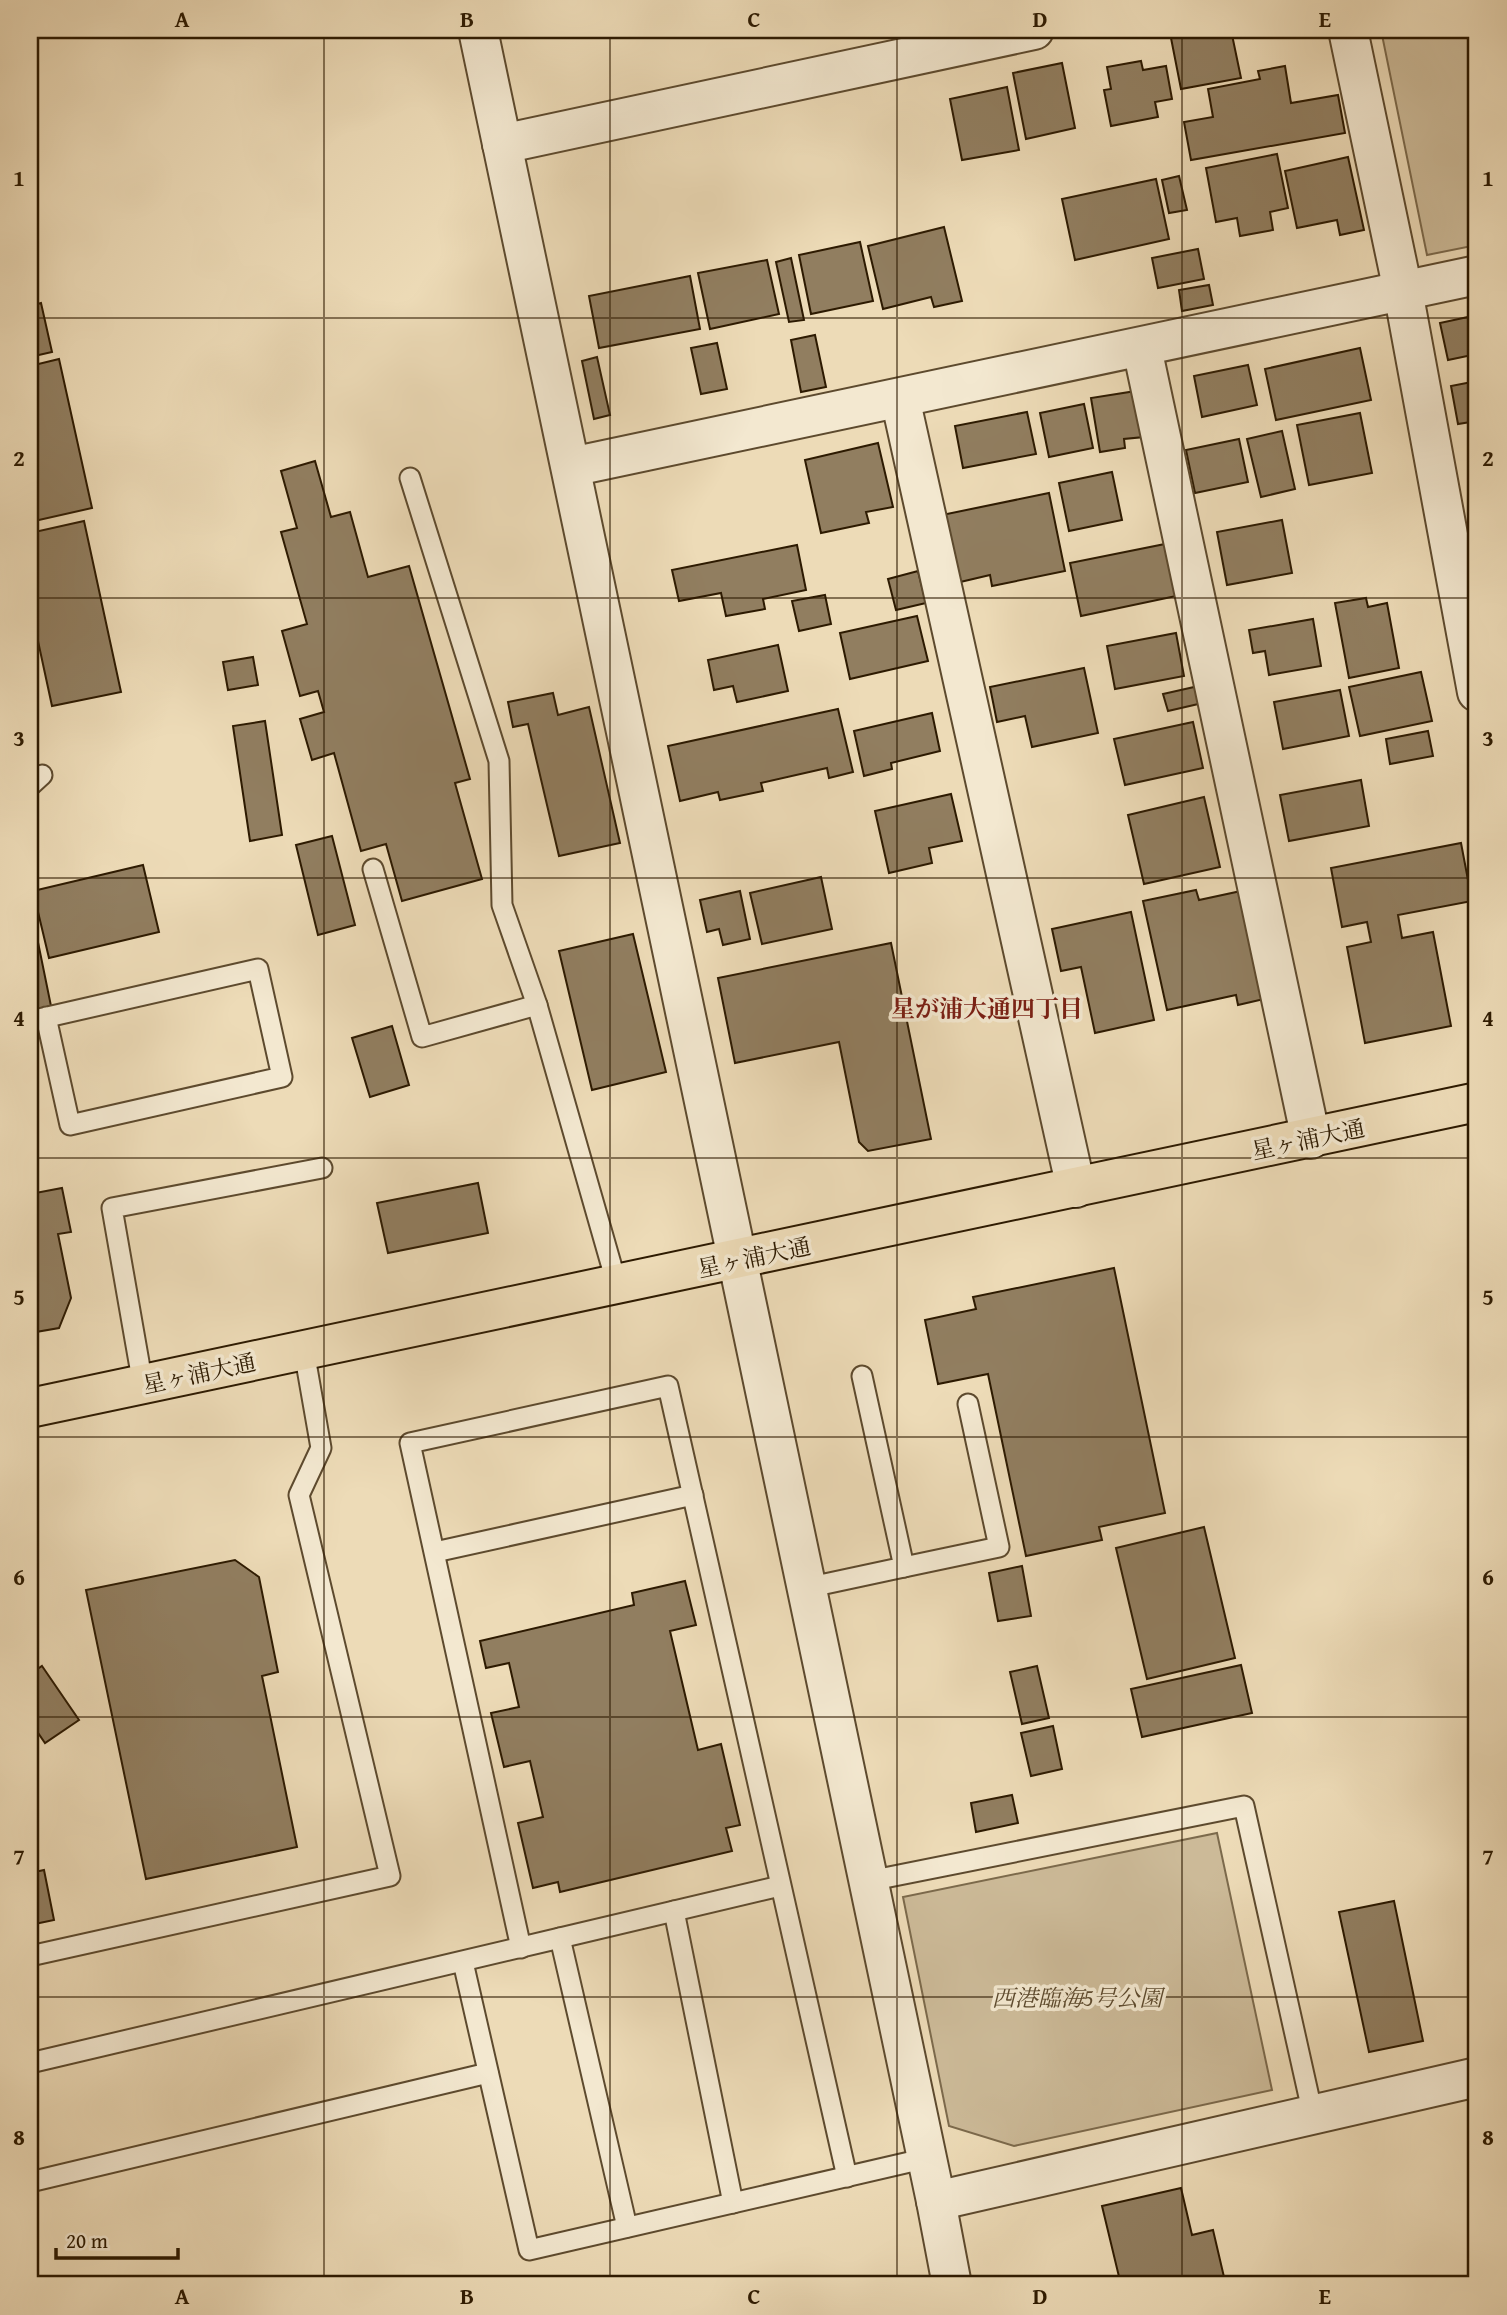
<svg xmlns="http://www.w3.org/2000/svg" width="1507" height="2315" viewBox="0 0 1507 2315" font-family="'Gentium Book Plus','Noto Serif JP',serif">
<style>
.green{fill:#ccba98;stroke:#7c6a4c;stroke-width:2}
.building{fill:#917e60;stroke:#2d1a01;stroke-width:2}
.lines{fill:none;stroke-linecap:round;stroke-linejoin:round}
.lane-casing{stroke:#5d4a2e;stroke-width:23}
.street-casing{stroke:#5d4a2e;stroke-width:42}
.highway-casing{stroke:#2d1a01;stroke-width:42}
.lane{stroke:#f3e8d0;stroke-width:19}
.street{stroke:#f3e8d0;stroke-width:38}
.highway{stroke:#eddbb7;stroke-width:38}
.grid{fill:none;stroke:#2d1a01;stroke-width:2;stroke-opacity:0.55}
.labels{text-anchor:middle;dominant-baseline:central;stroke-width:7;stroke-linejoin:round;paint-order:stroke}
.street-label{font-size:23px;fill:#2d1a01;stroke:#f3e8d0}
.park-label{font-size:23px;font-style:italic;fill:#5d4a2e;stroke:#f3e8d0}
.neighbourhood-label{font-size:24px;font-weight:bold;fill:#7a1f14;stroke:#f3e8d0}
.neatline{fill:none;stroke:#2d1a01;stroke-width:2.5}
.grid-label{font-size:23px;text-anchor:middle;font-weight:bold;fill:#2d1a01}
</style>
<rect width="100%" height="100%" fill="#eddbb7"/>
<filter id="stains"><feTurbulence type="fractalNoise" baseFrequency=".00286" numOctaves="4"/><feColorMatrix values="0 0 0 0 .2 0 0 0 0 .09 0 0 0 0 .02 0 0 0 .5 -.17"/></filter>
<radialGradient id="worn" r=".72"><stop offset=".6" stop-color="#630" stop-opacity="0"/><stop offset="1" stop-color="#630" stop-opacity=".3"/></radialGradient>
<g class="green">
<path d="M1381 30H1477V245L1427 255Z"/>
<path d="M1217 1833 1272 2090 1014 2146 949 2126 903 1897Z"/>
</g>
<g class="building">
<path d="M1214 30H1231L1241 78 1181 89 1171 38Z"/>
<path d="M1141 61 1143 70 1166 66 1172 99 1155 102 1158 117 1111 126 1104 90 1111 89 1107 67Z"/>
<path d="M1062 63 1075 128 1026 139 1013 73Z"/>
<path d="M1285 66 1291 103 1338 95 1345 133 1191 160 1184 122 1213 117 1208 89 1260 79 1258 71Z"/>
<path d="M1007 87 1019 150 962 160 950 99Z"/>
<path d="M1277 154 1288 208 1270 212 1273 230 1240 236 1237 218 1216 222 1206 168Z"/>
<path d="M1348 157 1364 230 1340 235 1337 220 1297 228 1285 171Z"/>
<path d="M1179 176 1187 210 1169 213 1162 180Z"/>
<path d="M1156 179 1169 239 1075 260 1062 199Z"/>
<path d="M944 227 962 301 934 307 931 297 883 309 868 246Z"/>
<path d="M860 242 873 301 811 314 799 255Z"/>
<path d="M1198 249 1204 279 1158 288 1152 258Z"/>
<path d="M791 258 804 320 789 322 776 262Z"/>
<path d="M767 260 779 314 710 329 698 273Z"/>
<path d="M690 276 700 329 599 348 589 296Z"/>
<path d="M1209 285 1213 305 1182 311 1179 290Z"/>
<path d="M41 303 52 352 30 357V306Z"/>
<path d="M1477 315V354L1448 360 1440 323Z"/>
<path d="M815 335 826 387 801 392 791 340Z"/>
<path d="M717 343 727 389 701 394 691 348Z"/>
<path d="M1360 348 1371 400 1276 420 1265 369Z"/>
<path d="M597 357 610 415 594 419 582 361Z"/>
<path d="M59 359 92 508 30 522V366Z"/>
<path d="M1248 365 1257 405 1202 417 1194 376Z"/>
<path d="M1477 381V421L1458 424 1451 386Z"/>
<path d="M1136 391 1144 437 1124 439 1125 448 1100 452 1091 398Z"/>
<path d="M1084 404 1093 448 1049 457 1040 413Z"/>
<path d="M1027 412 1036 454 963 468 955 426Z"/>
<path d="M1360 413 1372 473 1309 485 1297 425Z"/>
<path d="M1282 431 1295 489 1261 497 1247 439Z"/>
<path d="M1239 439 1248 482 1195 493 1186 450Z"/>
<path d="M878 443 893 507 866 512 869 523 821 533 805 460Z"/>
<path d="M315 461 331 517 350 512 368 577 409 566 470 779 455 783 482 879 402 901 386 844 361 851 334 753 312 760 300 719 324 712 318 691 300 696 282 631 307 624 281 532 297 528 281 471Z"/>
<path d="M1112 472 1122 520 1069 531 1059 483Z"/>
<path d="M1049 493 1065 571 992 586 990 575 956 583 942 515Z"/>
<path d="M1282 520 1292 573 1227 585 1217 532Z"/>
<path d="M84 521 121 692 52 706 30 604V533Z"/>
<path d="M1170 543 1181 595 1081 616 1070 563Z"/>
<path d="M797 545 806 590 763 599 765 609 726 616 721 593 679 601 672 570Z"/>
<path d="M918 571 926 603 896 610 888 579Z"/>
<path d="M825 595 831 624 799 631 792 601Z"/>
<path d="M1366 598 1368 607 1387 603 1399 668 1349 678 1335 603Z"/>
<path d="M917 616 928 661 850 679 840 633Z"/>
<path d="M1313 619 1321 666 1269 675 1265 651 1253 653 1249 630Z"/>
<path d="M1176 633 1184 676 1115 689 1107 646Z"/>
<path d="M778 645 788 691 737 702 733 686 714 690 708 660Z"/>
<path d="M253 657 258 685 228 690 223 662Z"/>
<path d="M1084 668 1098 733 1032 747 1025 716 997 722 990 687Z"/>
<path d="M1421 672 1432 721 1360 736 1349 687Z"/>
<path d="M1203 685 1207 702 1168 711 1163 694Z"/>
<path d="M1340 690 1349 736 1283 749 1274 702Z"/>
<path d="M553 693 558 715 589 707 620 843 559 856 528 724 513 727 508 702Z"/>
<path d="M838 709 853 772 829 778 827 768 761 783 763 791 720 800 718 792 680 801 668 746Z"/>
<path d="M932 713 940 751 891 763 892 769 864 776 854 731Z"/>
<path d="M265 721 282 835 250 841 233 726Z"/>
<path d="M1193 722 1203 768 1125 785 1114 739Z"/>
<path d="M1428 731 1433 756 1390 764 1386 739Z"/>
<path d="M1361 780 1369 826 1289 841 1280 795Z"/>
<path d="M951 794 962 841 929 848 932 863 889 873 875 811Z"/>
<path d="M1204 797 1220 867 1144 884 1128 815Z"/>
<path d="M332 836 355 925 318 935 296 845Z"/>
<path d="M1461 843 1472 901 1398 915 1402 938 1433 932 1451 1026 1365 1043 1347 947 1371 942 1367 922 1342 927 1331 868Z"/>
<path d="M143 865 159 932 49 958 33 891Z"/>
<path d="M821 877 832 929 762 944 750 893Z"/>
<path d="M1196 890 1199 900 1241 891 1264 999 1238 1005 1236 995 1167 1010 1143 901Z"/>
<path d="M740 891 750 939 723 945 719 929 707 932 700 900Z"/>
<path d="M30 903 51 1006 30 1011Z"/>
<path d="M1131 912 1154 1020 1095 1033 1081 967 1061 971 1052 929Z"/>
<path d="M633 934 666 1072 592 1090 559 951Z"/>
<path d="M891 943 931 1139 868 1151 859 1142 839 1042 735 1063 718 978Z"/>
<path d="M392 1026 409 1085 370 1097 352 1038Z"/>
<path d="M30 1159 37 1193 30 1194Z"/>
<path d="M478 1183 488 1233 388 1253 377 1203Z"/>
<path d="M62 1188 71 1232 58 1234 71 1298 59 1328 30 1333V1194Z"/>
<path d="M1114 1268 1165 1513 1099 1527 1102 1540 1026 1556 988 1374 938 1384 925 1320 976 1309 973 1297Z"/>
<path d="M1204 1527 1235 1658 1147 1679 1116 1548Z"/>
<path d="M235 1560 259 1577 278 1672 262 1676 297 1847 146 1879 86 1590Z"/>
<path d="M1022 1566 1031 1616 998 1621 989 1573Z"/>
<path d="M685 1581 696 1625 670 1631 698 1750 721 1744 740 1825 726 1828 732 1851 560 1892 558 1882 533 1888 518 1823 543 1817 530 1761 504 1767 491 1713 519 1707 509 1663 486 1668 480 1641 634 1605 632 1593Z"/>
<path d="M1241 1665 1252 1713 1142 1737 1131 1689Z"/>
<path d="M42 1666 79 1720 45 1743 36 1730 30 1734V1674Z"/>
<path d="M1037 1666 1049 1718 1022 1724 1010 1672Z"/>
<path d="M1053 1726 1062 1769 1031 1776 1021 1733Z"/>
<path d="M1012 1795 1018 1823 976 1832 971 1803Z"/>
<path d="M44 1870 54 1920 30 1925V1873Z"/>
<path d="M1394 1901 1423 2041 1369 2052 1339 1912Z"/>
<path d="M1181 2188 1192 2235 1213 2230 1224 2277 1200 2282V2285H1121L1102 2206Z"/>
</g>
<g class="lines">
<defs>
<g id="lane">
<path d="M410 478 499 761 502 905 537 1005"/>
<path d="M30 786 42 775"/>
<path d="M373 869 422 1037 537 1005 617 1285"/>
<path d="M30 1021 258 969 282 1077 70 1125 46 1017"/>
<path d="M143 1385 112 1208 322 1168"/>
<path d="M435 1552 693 1495"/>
<path d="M904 1567 999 1547 968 1404"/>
<path d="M806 1588 904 1567 862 1376"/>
<path d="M869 1881 1244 1806 1313 2115"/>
<path d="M674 1911 733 2203"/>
<path d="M560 1938 780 1886"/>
<path d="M521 1948 410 1443 668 1386 847 2177"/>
<path d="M30 1956 390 1876 299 1495 321 1448 304 1351"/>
<path d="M463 1962 529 2250 927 2158"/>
<path d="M30 2063 560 1938 627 2227"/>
<path d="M30 2182 488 2073"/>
</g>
<g id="street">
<path d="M478 30 936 2201 952 2285"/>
<path d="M1348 30 1403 291 1477 692"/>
<path d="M502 144 1034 30"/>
<path d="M1142 348 1311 1139"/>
<path d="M900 398 1076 1188"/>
<path d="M571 467 1477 275"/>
<path d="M936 2201 1477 2077"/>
</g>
<path id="highway" d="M30 1408 1477 1102"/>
</defs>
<use href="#lane" class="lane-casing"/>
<use href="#street" class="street-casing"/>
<use href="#highway" class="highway-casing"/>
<use href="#lane" class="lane"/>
<use href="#street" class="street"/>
<use href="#highway" class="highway"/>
</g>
<path class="grid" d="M324 30V2285M610 30V2285M897 30V2285M1182 30V2285M30 318H1477M30 598H1477M30 878H1477M30 1158H1477M30 1437H1477M30 1717H1477M30 1997H1477"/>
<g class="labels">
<g class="street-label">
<text transform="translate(1308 1139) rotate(-12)">星ヶ浦大通</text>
<text transform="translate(754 1257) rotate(-12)">星ヶ浦大通</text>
<text transform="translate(199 1373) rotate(-12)">星ヶ浦大通</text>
</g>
<g class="park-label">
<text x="1077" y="1997">西港臨海5号公園</text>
</g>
<g class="neighbourhood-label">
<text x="987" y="1008">星が浦大通四丁目</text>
</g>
</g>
<rect width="1507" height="2315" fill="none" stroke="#eddbb7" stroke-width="77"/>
<path d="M56 2248v10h122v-10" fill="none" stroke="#2d1a01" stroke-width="3.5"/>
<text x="66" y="2248" font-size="21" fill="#2d1a01" stroke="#f3e8d0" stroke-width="5" paint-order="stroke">20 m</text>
<rect x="38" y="38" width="1430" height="2238" class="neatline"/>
<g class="grid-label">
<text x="182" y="27">A</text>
<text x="467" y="27">B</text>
<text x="754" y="27">C</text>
<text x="1040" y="27">D</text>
<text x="1325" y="27">E</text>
<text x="19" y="186">1</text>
<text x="1488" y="186">1</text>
<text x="19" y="466">2</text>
<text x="1488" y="466">2</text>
<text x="19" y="746">3</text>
<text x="1488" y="746">3</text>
<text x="19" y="1026">4</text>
<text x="1488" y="1026">4</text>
<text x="19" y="1305">5</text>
<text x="1488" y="1305">5</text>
<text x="19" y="1585">6</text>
<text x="1488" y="1585">6</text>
<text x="19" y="1865">7</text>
<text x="1488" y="1865">7</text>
<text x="19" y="2145">8</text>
<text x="1488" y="2145">8</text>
<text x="182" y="2304">A</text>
<text x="467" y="2304">B</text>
<text x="754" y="2304">C</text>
<text x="1040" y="2304">D</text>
<text x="1325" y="2304">E</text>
</g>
<rect width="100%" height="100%" filter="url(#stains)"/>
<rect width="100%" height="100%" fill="url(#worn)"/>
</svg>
